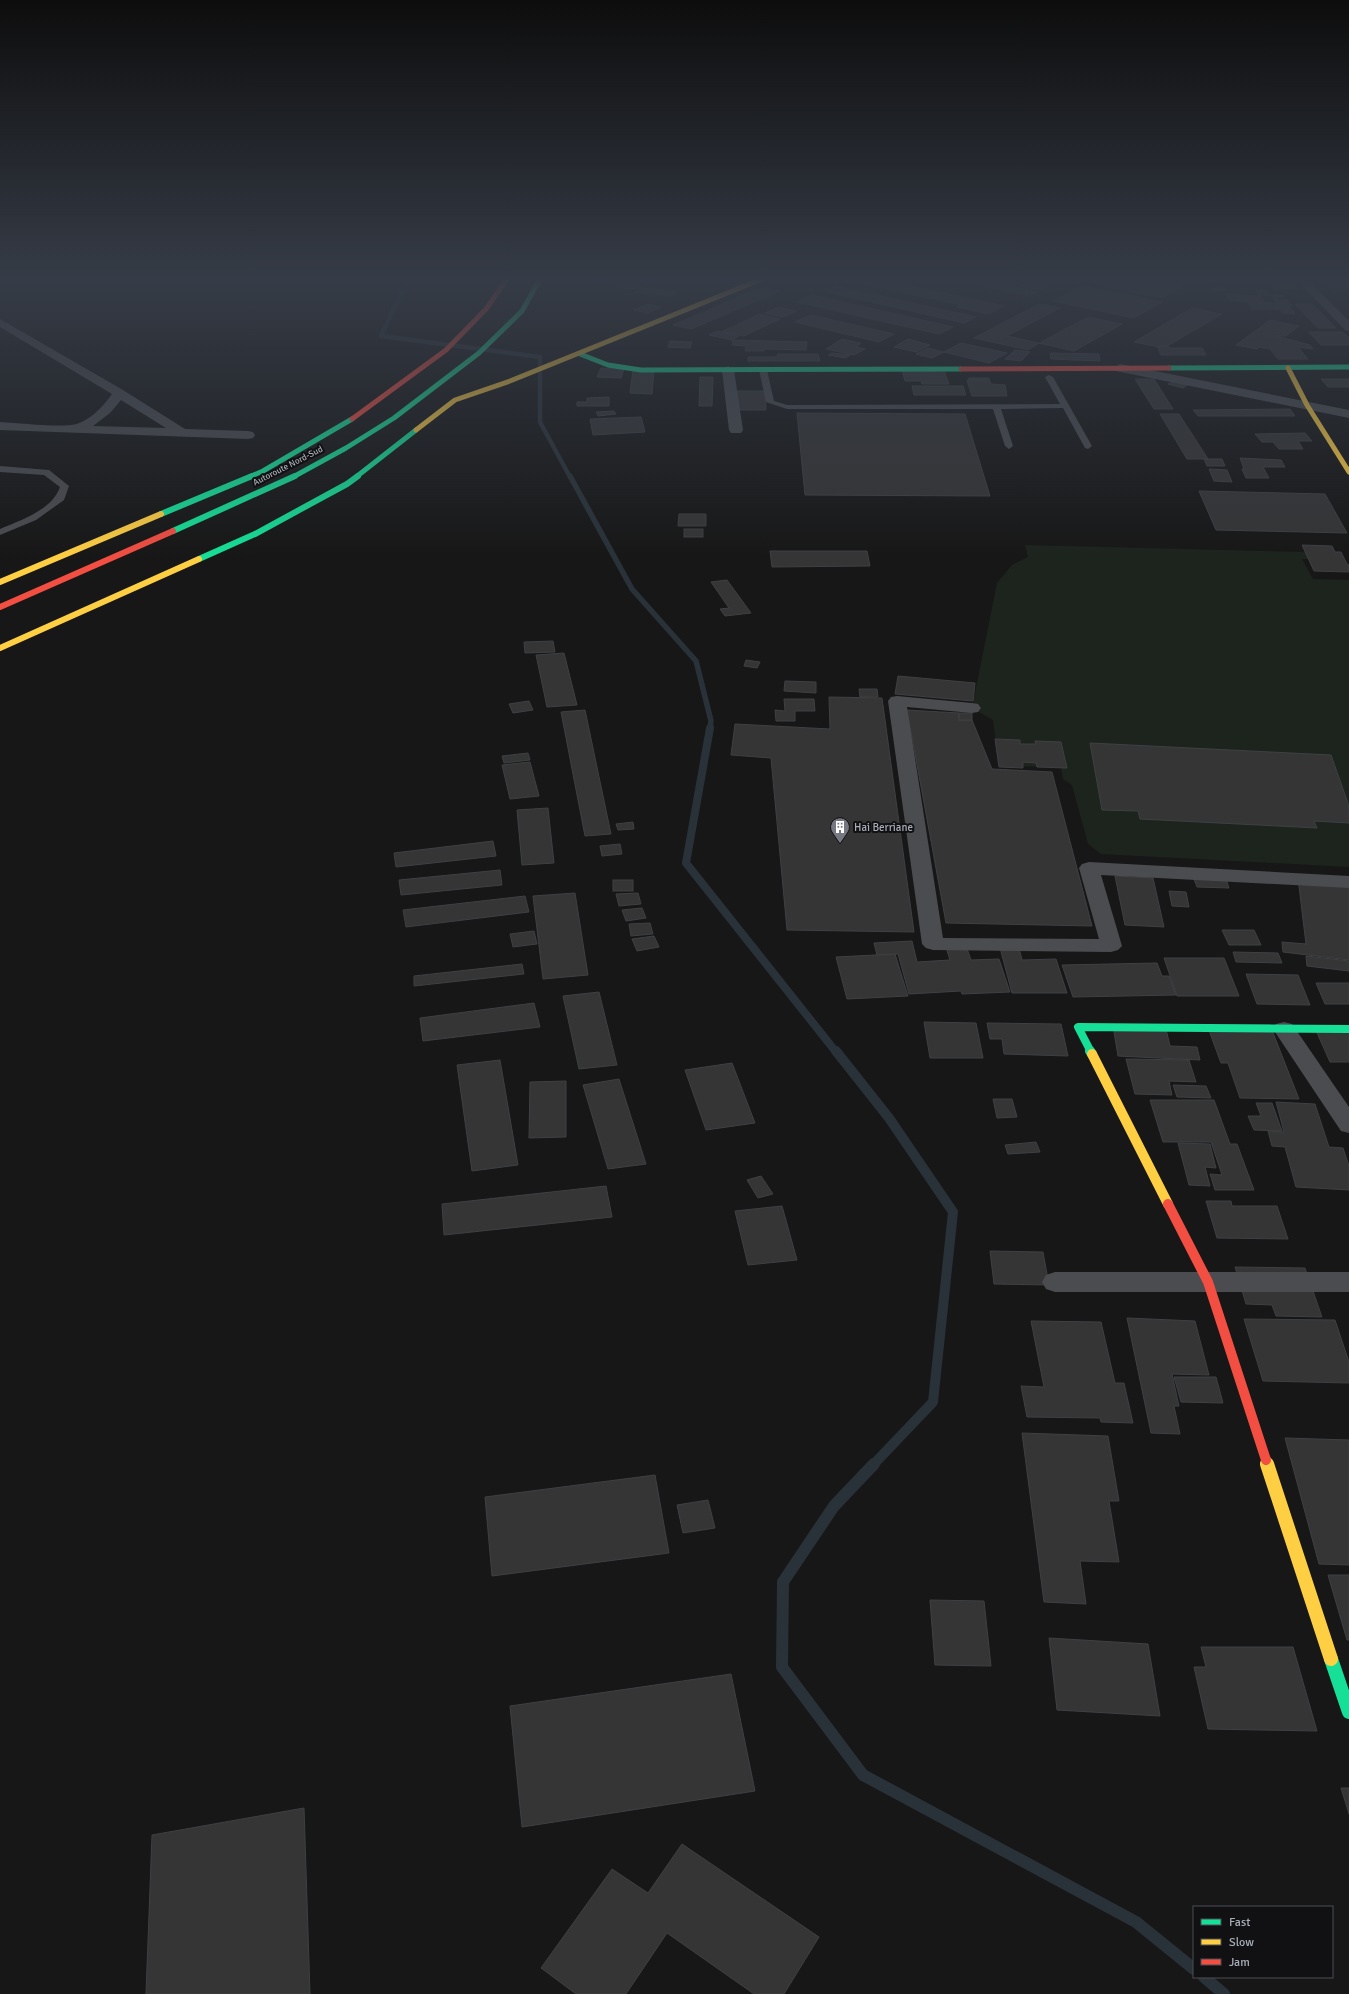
<svg xmlns="http://www.w3.org/2000/svg" width="1349" height="1994" viewBox="0 0 1349 1994" font-family="Signika,sans-serif">
<style>
.green{fill:#1d241e}
.lines{fill:none;stroke-linecap:round;stroke-linejoin:round}
.stream-far4{stroke:#2a3239;stroke-width:4.5}
.stream-far3{stroke:#2a3239;stroke-width:5.5}
.stream-far2{stroke:#2a3239;stroke-width:8}
.stream-far1{stroke:#2a3239;stroke-width:10}
.stream{stroke:#2a3239;stroke-width:12}
.building{fill:#353536;stroke:#3f4043}
.lane{fill:#4b4c50;fill-rule:evenodd}
.street{fill:#4b4c50;fill-rule:evenodd}
.fast-far4{stroke:#16e098;stroke-width:5}
.fast-far3{stroke:#16e098;stroke-width:6}
.fast-far2{stroke:#16e098;stroke-width:8}
.fast-far1{stroke:#16e098;stroke-width:10}
.fast{stroke:#16e098;stroke-width:14}
.slow-far3{stroke:#ffcf43;stroke-width:5}
.slow-far2{stroke:#ffcf43;stroke-width:6}
.slow-far1{stroke:#ffcf43;stroke-width:10}
.slow{stroke:#ffcf43;stroke-width:14}
.jam-far2{stroke:#f24e42;stroke-width:5}
.jam-far1{stroke:#f24e42;stroke-width:6}
.jam{stroke:#f24e42;stroke-width:10}
.labels{text-anchor:middle;dominant-baseline:central;stroke-width:4;stroke-linejoin:round;paint-order:stroke}
.far-street-label{font-size:9px;fill:#a8adb8;stroke:#111113}
.poi-label{font-size:11px;fill:#a8adb8;stroke:#111113;text-anchor:start}
</style>
<rect width="100%" height="100%" fill="#171717"/>
<path class="green" d="M1025 545 1335 553 1336 559H1302L1313 579 1349 580V867L1101 854 1088 844 1072 785 1063 779 1061 767 999 766 993 720 972 708 997 583 1012 565 1028 557Z"/>
<g class="lines">
<path class="stream-far4" d="M411 279 400 296 381 336 540 357V422L570 477"/>
<path class="stream-far3" d="M570 476 632 589 696 661 711 721 710 729"/>
<path class="stream-far2" d="M710 728 686 863 836 1052"/>
<path class="stream-far1" d="M836 1051 889 1118 953 1212 933 1402 873 1465"/>
<g class="stream">
<path d="M874 1464 834 1506 783 1582 782 1667 863 1775 1136 1922 1194 1969"/>
<path d="M1204 1977 1224 1994"/>
</g>
</g>
<g class="building">
<path d="M602 279H624L622 282 640 283 634 289 617 287 622 283 600 281Z"/>
<path d="M792 279H821L811 283Z"/>
<path d="M846 279H880L1004 306 988 314 957 307 961 305 845 280Z"/>
<path d="M948 279H976L1038 292 1029 296Z"/>
<path d="M1035 279H1062L1041 290 1022 286Z"/>
<path d="M1109 279H1145L1183 286 1162 298 1098 285Z"/>
<path d="M1208 279H1230L1232 282H1209Z"/>
<path d="M1324 279H1349V288H1333Z"/>
<path d="M1270 283H1293L1298 289H1275Z"/>
<path d="M835 286 976 317 964 323 823 291Z"/>
<path d="M1082 286 1110 291 1162 302 1134 318 1053 301Z"/>
<path d="M762 287 780 291 691 329 673 325Z"/>
<path d="M1210 287H1224L1227 291H1213Z"/>
<path d="M640 288 677 291 672 296 635 292Z"/>
<path d="M1256 290 1267 291 1270 295H1259Z"/>
<path d="M1225 294 1261 296 1265 301H1230Z"/>
<path d="M812 295 953 327 939 334 797 302Z"/>
<path d="M1271 295H1283L1284 297H1276L1278 300H1287L1291 306H1278Z"/>
<path d="M1248 302 1275 303 1279 309H1251Z"/>
<path d="M648 304 661 307 648 313 634 310Z"/>
<path d="M1039 304 1060 308 1007 336 1039 343 1028 350 974 338Z"/>
<path d="M1295 304H1312L1336 328H1318Z"/>
<path d="M778 307 797 311 783 317 765 313Z"/>
<path d="M1278 307H1290L1295 314 1283 313Z"/>
<path d="M1192 308 1222 314 1164 348 1134 342Z"/>
<path d="M760 314 780 319 744 336 723 331Z"/>
<path d="M811 315 894 334 879 342 795 322Z"/>
<path d="M1088 317 1122 324 1074 351 1039 343Z"/>
<path d="M1270 320 1299 326 1286 336H1276L1310 345 1313 349 1298 347 1308 359H1278L1270 349 1259 347 1257 349 1236 345Z"/>
<path d="M717 331 740 335 732 340 709 335Z"/>
<path d="M1309 332H1343L1349 338V345H1321Z"/>
<path d="M842 339 861 343 856 347 865 349 854 355 826 349Z"/>
<path d="M908 339 930 345 916 352 894 347Z"/>
<path d="M733 340 807 342 806 350 764 349V351H745L746 346 732 345Z"/>
<path d="M670 341 692 342 690 348 668 347Z"/>
<path d="M961 343 1007 353 989 363 944 352Z"/>
<path d="M1157 346H1168L1169 348H1202L1206 355H1161Z"/>
<path d="M928 348 944 352 932 358 916 354Z"/>
<path d="M1015 350 1030 352 1021 361 1005 359Z"/>
<path d="M832 353 850 355 846 358 828 355Z"/>
<path d="M1050 353 1099 354 1100 361 1051 359Z"/>
<path d="M777 354H818L820 361H748V357H778Z"/>
<path d="M601 368 624 369 621 378 597 377Z"/>
<path d="M902 369H943L949 384H922L921 381H905Z"/>
<path d="M633 370H654L652 394 630 393Z"/>
<path d="M700 377H713L712 406H699Z"/>
<path d="M969 378H989L990 380H969Z"/>
<path d="M1135 379H1154L1173 409H1154Z"/>
<path d="M1321 379H1349V387H1328Z"/>
<path d="M967 380 990 381 991 384 1005 385 1007 396H972Z"/>
<path d="M1175 381 1189 384 1183 388 1168 384Z"/>
<path d="M912 386H963L966 395H914Z"/>
<path d="M737 391H765L766 410H737Z"/>
<path d="M609 397V406H577V402H587V398Z"/>
<path d="M1290 409 1295 416H1198L1193 410Z"/>
<path d="M614 411 616 414 598 416 596 412Z"/>
<path d="M797 413 965 414 990 496 805 495Z"/>
<path d="M1160 414H1179L1208 459H1187Z"/>
<path d="M641 417 645 432 593 435 590 419Z"/>
<path d="M1305 433 1312 441H1298L1303 449H1279L1273 442H1262L1255 434Z"/>
<path d="M1240 458 1281 460 1285 467H1263L1269 478H1246L1242 469H1244Z"/>
<path d="M1204 459H1222L1225 466H1207Z"/>
<path d="M1209 469 1227 470 1232 482 1214 481Z"/>
<path d="M1199 491 1325 494 1347 533 1216 530Z"/>
<path d="M679 514H706V526H678Z"/>
<rect x="684" y="529" width="19" height="8"/>
<path d="M1302 545 1332 546 1335 552H1341L1347 564 1349 565V572L1314 571Z"/>
<path d="M770 551H867L870 566 772 567Z"/>
<path d="M727 580 751 613 725 616 720 609 729 608 711 582Z"/>
<path d="M553 641 555 652 525 653 524 642Z"/>
<path d="M564 653 577 705 547 707 536 655Z"/>
<path d="M746 660 760 662 757 668 744 666Z"/>
<path d="M898 676 975 683 973 701 895 694Z"/>
<path d="M785 681 816 682V693L784 691Z"/>
<path d="M859 689H877L878 697H860Z"/>
<path d="M829 697 882 698 914 932 787 930 771 758 731 755 735 724 830 729Z"/>
<path d="M784 699H814L815 711H795V721H776L775 710 785 711Z"/>
<path d="M529 701 533 710 513 713 509 704Z"/>
<path d="M585 710 611 834 585 836 561 712Z"/>
<path d="M907 710 959 713V720H972L992 769 1052 772 1092 926 946 923Z"/>
<rect x="959" y="713" width="13" height="7"/>
<path d="M995 739 1020 740V744H1036L1035 741 1061 742 1067 768 1037 767 1036 763 1023 762V768L999 767Z"/>
<path d="M1090 743 1331 755 1349 806V823L1314 821 1317 828 1140 819 1138 811 1102 810Z"/>
<path d="M528 753 530 760 504 763 502 756Z"/>
<path d="M530 762 539 796 510 799 502 765Z"/>
<path d="M548 808 554 863 522 865 517 810Z"/>
<path d="M633 822 634 829 618 830 616 824Z"/>
<path d="M493 841 496 856 396 867 394 853Z"/>
<path d="M620 844 622 854 602 856 600 846Z"/>
<path d="M500 870 502 885 401 895 399 880Z"/>
<path d="M1115 876 1153 878 1164 927 1125 925Z"/>
<path d="M1298 878 1349 884V960L1283 952 1282 942 1306 944Z"/>
<path d="M1194 879H1226L1229 888 1197 887Z"/>
<rect x="613" y="880" width="20" height="11"/>
<path d="M1169 891 1186 892 1189 907 1172 906Z"/>
<path d="M575 893 588 975 543 979 533 896Z"/>
<path d="M638 893 641 904 619 906 616 894Z"/>
<path d="M525 896 529 912 406 927 403 910Z"/>
<path d="M642 908 646 918 626 921 622 910Z"/>
<path d="M650 923 653 934 631 936 629 924Z"/>
<path d="M1222 930H1254L1261 945H1229Z"/>
<path d="M534 931 537 944 513 947 510 934Z"/>
<path d="M654 936 659 947 637 951 632 939Z"/>
<path d="M912 941 917 962 950 960 945 944 965 943 971 960 999 959 1010 992 962 994 961 991 909 994 898 954 877 955 874 943Z"/>
<path d="M999 944H1018L1022 960 1056 959 1067 993H1012Z"/>
<path d="M1233 952 1278 953 1282 963 1236 962Z"/>
<path d="M895 954 908 996 847 999 836 957Z"/>
<path d="M1306 956 1349 961V971L1307 966Z"/>
<path d="M1164 958H1224L1239 996H1177Z"/>
<path d="M1157 963 1162 976H1169L1176 995 1073 997 1062 965Z"/>
<path d="M522 964 524 974 414 986V976Z"/>
<path d="M1246 974 1298 975 1310 1005 1257 1004Z"/>
<path d="M1316 983H1349V1004H1325Z"/>
<path d="M599 992 617 1065 579 1069 563 996Z"/>
<path d="M534 1003 540 1027 423 1041 420 1018Z"/>
<path d="M924 1022 976 1023 983 1058H930Z"/>
<path d="M987 1023 1061 1024 1068 1056 1004 1054 1002 1039H990Z"/>
<path d="M1207 1025H1270L1299 1099 1240 1098 1228 1063H1221Z"/>
<path d="M1113 1026 1166 1029 1170 1046 1197 1047 1200 1060 1118 1056Z"/>
<path d="M1314 1026H1349V1062H1330Z"/>
<path d="M1126 1059 1189 1060 1196 1082 1169 1081 1172 1095 1135 1094Z"/>
<path d="M500 1060 518 1165 472 1171 457 1065Z"/>
<path d="M732 1063 755 1123 706 1130 685 1070Z"/>
<path d="M619 1079 646 1164 608 1169 583 1085Z"/>
<path d="M566 1081V1137L529 1138 530 1082Z"/>
<path d="M1173 1085 1206 1086 1211 1098 1177 1097Z"/>
<path d="M993 1099H1012L1017 1117 997 1118Z"/>
<path d="M1150 1100H1214L1230 1144H1237L1254 1190H1215L1210 1174 1222 1175 1211 1142H1163Z"/>
<path d="M1276 1102 1315 1104 1329 1147 1343 1148 1349 1166V1190L1296 1187 1285 1147 1272 1146 1268 1131 1284 1132Z"/>
<path d="M1256 1103H1272L1282 1131 1254 1130 1248 1116H1261Z"/>
<path d="M1036 1142 1040 1152 1008 1154 1005 1145Z"/>
<path d="M1178 1143 1210 1144 1216 1168 1205 1167 1210 1186 1189 1185Z"/>
<path d="M761 1176 773 1194 758 1198 747 1180Z"/>
<path d="M606 1186 612 1217 444 1235 442 1204Z"/>
<path d="M1206 1201H1231L1232 1206H1277L1288 1239 1217 1238Z"/>
<path d="M782 1206 797 1260 748 1265 735 1211Z"/>
<path d="M990 1251 1043 1252 1049 1285 994 1284Z"/>
<path d="M1235 1267 1305 1268 1322 1317 1276 1316 1272 1305 1246 1304Z"/>
<path d="M1127 1318 1195 1321 1209 1375 1172 1374 1179 1406H1174L1180 1434 1151 1433Z"/>
<path d="M1244 1319 1335 1320 1349 1362V1383L1263 1381Z"/>
<path d="M1031 1321 1101 1322 1115 1383H1124L1133 1423 1101 1422 1100 1418 1027 1417 1021 1386 1044 1387Z"/>
<path d="M1174 1377H1216L1223 1403 1181 1402Z"/>
<path d="M1022 1433 1108 1436 1119 1501H1109L1119 1562 1080 1561 1086 1604 1044 1602Z"/>
<path d="M1285 1438 1349 1440V1565L1319 1564Z"/>
<path d="M655 1475 669 1553 492 1576 485 1497Z"/>
<path d="M708 1500 715 1528 683 1533 677 1505Z"/>
<path d="M1328 1575H1349V1640H1347Z"/>
<path d="M930 1600 984 1601 991 1666 935 1665Z"/>
<path d="M1049 1638 1148 1644 1160 1716 1057 1710Z"/>
<path d="M1201 1647H1293L1317 1731 1208 1729 1194 1667H1206Z"/>
<path d="M731 1674 755 1791 522 1827 510 1706Z"/>
<path d="M1341 1788H1349V1814Z"/>
<path d="M304 1808 310 1994H146L152 1835Z"/>
<path d="M682 1844 819 1937 784 1994H754L667 1933 626 1994H576L541 1968 612 1869 648 1893Z"/>
</g>
<g class="lines">
<g class="lane">
<path d="M760 368 767 370 774 401 787 405 1060 404 1045 377 1049 375 1053 377 1092 446 1088 449 1085 448 1063 408 1001 409 1013 446 1009 449 1005 446 993 409H787L766 402 759 370Z"/>
<path d="M0 466 49 470 69 486 64 500 36 520 0 535V529C21 520 52 510 60 487L44 475 0 472Z"/>
</g>
<g class="street">
<path d="M1296 279H1307L1349 321V331L1345 330Z"/>
<path d="M0 319 123 390 185 429 248 431 253 432 255 435 253 438 248 439 0 430V422C22 423 49 427 71 425 88 423 103 407 112 394L0 327ZM121 400 166 428 93 426 110 413Z"/>
<path d="M1120 364 1349 410V418L1116 371 1114 368Z"/>
<path d="M728 366 734 370 743 430 741 433H731L729 430 722 370Z"/>
<path d="M897 696 972 703 978 704 981 708 978 712 972 713 907 707 943 938 1099 939 1079 868 1082 864 1089 862 1349 876V888L1101 875 1122 946 1118 950 1111 952 933 950 926 948 922 944 888 701 891 697Z"/>
<path d="M1284 1022 1292 1024 1349 1107V1133L1341 1131 1273 1029 1276 1024Z"/>
<path d="M1055 1272H1349V1292H1055L1046 1289 1042 1282 1046 1275Z"/>
</g>
<g class="fast-far4">
<path d="M580 354 608 365 641 370 961 369"/>
<path d="M1169 368 1349 367"/>
<path d="M249 477 263 471 352 419"/>
<path d="M293 477 346 448 394 418 479 353 522 311 540 279"/>
<path d="M356 477 416 430"/>
</g>
<g class="fast-far3">
<path d="M161 514 252 476"/>
<path d="M173 531 295 476"/>
<path d="M199 559 255 534 347 484 358 476"/>
</g>
<path class="fast-far2" d="M1091 1052 1078 1027 1349 1029"/>
<path class="fast-far1" d="M1090 1051 1092 1054"/>
<path class="fast" d="M1331 1659 1349 1712"/>
<g class="slow-far3">
<path d="M1288 368 1307 405 1349 472"/>
<path d="M416 430 455 400 510 381 762 279"/>
</g>
<g class="slow-far2">
<path d="M0 582 161 514"/>
<path d="M0 648 199 559"/>
</g>
<g class="slow-far1">
<path d="M1092 1054 1168 1204"/>
<path d="M1266 1460 1268 1465"/>
</g>
<path class="slow" d="M1267 1464 1331 1659"/>
<g class="jam-far2">
<path d="M961 369 1169 368"/>
<path d="M352 419 446 350 486 309 507 279"/>
</g>
<path class="jam-far1" d="M0 607 173 531"/>
<path class="jam" d="M1168 1204 1208 1282 1266 1460"/>
</g>
<linearGradient id="sky" x2="0" y2="1"><stop stop-color="#0d0d0d"/><stop offset="0.5" stop-color="#363c47"/><stop offset="1" stop-color="#363c47" stop-opacity="0"/></linearGradient>
<rect width="1349" height="558" fill="url(#sky)"/>
<defs>
<symbol id="building-pin" viewBox="-11 -11 22 30"><path d="M0 17L-7.5 6A9.5 9.5 0 1 1 7.5 6Z" fill="#757880" stroke="#111113"/><path d="M-4-6H4V6H1V3H-1V6H-4ZM-2.5-4.3h1.7v1.8h-1.7ZM.8-4.3h1.7v1.8H.8ZM-2.5-1h1.7V.8h-1.7ZM.8-1h1.7V.8H.8Z" fill="#fff"/></symbol>
</defs>
<g fill-rule="evenodd">
<use href="#building-pin" x="829" y="816" width="22" height="30"/>
</g>
<g class="labels">
<g class="far-street-label">
<text transform="translate(288 466) rotate(-27)">Autoroute Nord-Sud</text>
</g>
<g class="poi-label">
<text x="854" y="827">Hai Berriane</text>
</g>
</g>
<rect x="1193" y="1906" width="140" height="72" fill="#111113" stroke="#4d4f55"/>
<rect x="1201" y="1919" width="20" height="6" fill="#16e098" stroke="#4d4f55"/>
<text x="1229" y="1926" font-size="12" fill="#a8adb8">Fast</text>
<rect x="1201" y="1939" width="20" height="6" fill="#ffcf43" stroke="#4d4f55"/>
<text x="1229" y="1946" font-size="12" fill="#a8adb8">Slow</text>
<rect x="1201" y="1959" width="20" height="6" fill="#f24e42" stroke="#4d4f55"/>
<text x="1229" y="1966" font-size="12" fill="#a8adb8">Jam</text>
</svg>
